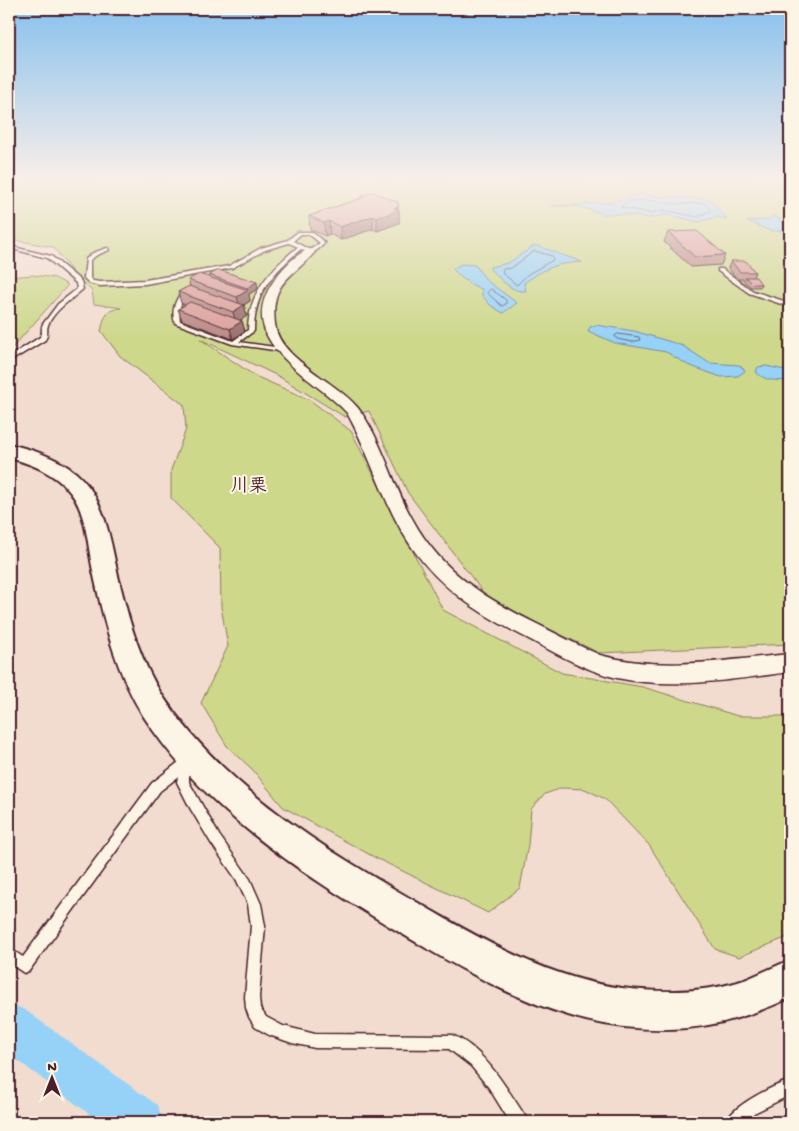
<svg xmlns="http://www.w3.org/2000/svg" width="799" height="1131" viewBox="0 0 799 1131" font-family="'Gochi Hand','Klee One',sans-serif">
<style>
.green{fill:#cdd88b;stroke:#8c7c5b}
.water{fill:#96d2f7;stroke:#788aa5}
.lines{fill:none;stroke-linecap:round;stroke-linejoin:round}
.shore{stroke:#68677d;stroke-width:1}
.river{fill:#96d2f7;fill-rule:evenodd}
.lane-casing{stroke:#4a1f2b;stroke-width:3}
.street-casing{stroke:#4a1f2b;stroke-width:3}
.secondary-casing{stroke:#4a1f2b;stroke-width:4}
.lane{fill:#fcf5e5;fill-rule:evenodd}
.street{fill:#fcf5e5;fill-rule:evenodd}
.secondary{fill:#fcf5e5;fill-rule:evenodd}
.wall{fill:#bc8a86;stroke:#4a1f2b}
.shaded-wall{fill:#99706d;stroke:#4a1f2b}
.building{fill:#dba09c;stroke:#4a1f2b}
.labels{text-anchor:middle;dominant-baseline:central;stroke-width:4;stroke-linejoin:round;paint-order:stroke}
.quarter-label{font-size:18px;font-weight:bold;fill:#4a1f2b;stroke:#fcf5e5}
</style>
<rect width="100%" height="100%" fill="#f2dccf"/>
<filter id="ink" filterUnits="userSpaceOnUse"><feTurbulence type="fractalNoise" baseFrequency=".02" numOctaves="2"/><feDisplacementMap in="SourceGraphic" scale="10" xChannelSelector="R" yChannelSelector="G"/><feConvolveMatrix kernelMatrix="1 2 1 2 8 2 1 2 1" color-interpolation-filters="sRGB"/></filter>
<g filter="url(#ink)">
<g class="green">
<path d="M9 181H790V644L599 653 488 599 408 493 369 411 345 417 278 376 200 339 255 376 310 400 351 431 443 610 562 673 643 687 738 716H790V936L739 957 715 949 649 845 605 799 585 789 562 788 545 794 531 809 528 845 520 888 488 913 374 857 283 807 252 769 227 746 201 703 228 646 221 607 220 548 171 498V470L186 429 184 405 120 356 101 331 104 319 109 311 121 308 94 304 92 291 74 274 53 247 9 239Z"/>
<path d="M33 275 55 278 68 285 13 347 9 349V277Z"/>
</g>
<g class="water">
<path d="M636 195 709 199 727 219 717 217 698 222 678 217 664 215 649 218 622 214H604L575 206H552L613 202Z"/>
<path d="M775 216 790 228V230L771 231 747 221 767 220Z"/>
<path d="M534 246H538L582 262C554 264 547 267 524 283L526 291C511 293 500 278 490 269V267L508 263Z"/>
<path d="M461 264 475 265 487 281 517 303 503 313 490 305 482 295V289C470 285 462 279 453 269Z"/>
<path d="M596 325 634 331 671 342 683 346 709 363 739 365 742 367 745 371 738 376 721 377 688 365 666 352 615 343 588 331 590 327Z"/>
<path d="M766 366 790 371V381C777 380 765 382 756 372L758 367Z"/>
</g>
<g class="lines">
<g class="shore">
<path d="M646 200 678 204 705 203 711 210 698 217 664 210 649 213 620 207 629 201Z"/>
<path d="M535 251 552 256 553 260 528 274 517 285 502 273 503 269 511 268Z"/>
<path d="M491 289 506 300V304L502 306 487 293Z"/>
<path d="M618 334 639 337 640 340 632 342 617 339 615 336Z"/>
</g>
<path class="river" d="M9 1003 25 1010 157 1105 164 1122H100L9 1054Z"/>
<defs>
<g id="lane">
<path d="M298 232H312L325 243C316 251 313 256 301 249 273 273 254 292 254 331L239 342 282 348 283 349 280 351 232 344 175 323C171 311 175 299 184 290H188L189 291C181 300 178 309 180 321L233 341 248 330C249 292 269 271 298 247L289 243 265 250 232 268 145 284 100 286 89 283 84 278 86 259 93 253 107 248 109 249V250L97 255 90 260V278L93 281 100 282 145 280 229 266 261 248 288 240ZM301 234H309L320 243 310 250 293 241Z"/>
<path d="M9 246 51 256 81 281 83 289C71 300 55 309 48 325 46 330 49 334 45 340L9 362V357L40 337C44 333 40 328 43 324L58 304 77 289 76 283 47 258 9 248Z"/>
<path d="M718 269H722L753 291 790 303V307L749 293 718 271Z"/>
<path d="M192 755 196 757 198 761 189 775V782L219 835 250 879 261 904 265 926 259 997 260 1008 266 1017 283 1026 315 1034 452 1035C484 1048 507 1089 525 1116L527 1122H510L489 1088 471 1066 449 1049 315 1048 292 1043 269 1035 255 1027 249 1017 246 1008 245 997 251 926 248 904 236 879 211 843 190 808 177 782 178 777 160 791 29 971 24 973 9 963V948L23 957 152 783 184 758Z"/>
<path d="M790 1080V1095L754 1113 745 1122H726C733 1105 773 1086 790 1080Z"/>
</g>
<path id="street" d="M310 249 315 252C292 278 270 281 275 324 278 359 337 381 358 408 382 439 393 486 413 520 442 573 487 599 539 625 559 635 579 646 600 655 662 672 727 660 790 654V672C735 679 673 690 617 678 583 670 552 651 521 635 479 613 441 589 413 549 384 508 372 457 347 413 315 377 232 343 273 282 281 270 296 253 310 249Z"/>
<path id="secondary" d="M9 444C33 450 57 457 76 473 108 500 111 549 121 588 130 625 141 662 162 695 223 788 326 850 420 904 484 941 548 978 622 988 662 993 709 993 747 979 761 973 776 966 790 960V998C732 1024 689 1034 624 1027 545 1018 471 975 404 935 307 877 207 814 144 717 116 673 104 622 93 571 88 548 87 520 75 499 61 476 34 464 9 458Z"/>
</defs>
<use href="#lane" class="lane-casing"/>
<use href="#street" class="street-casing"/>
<use href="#secondary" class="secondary-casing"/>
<use href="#lane" class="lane"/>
<use href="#street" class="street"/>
<use href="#secondary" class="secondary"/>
</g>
<g class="wall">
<path d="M361 196 398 202V210H399V223L377 231 373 229 341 240 330 234 325 236 310 229 309 216 361 198Z"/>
<path d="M668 232 725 255 721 265 691 267 664 242Z"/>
<path d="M731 261 755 272 753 277 761 284 760 287H751L744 281V279H737L728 268Z"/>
<path d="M209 275 258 289 249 294 250 301 244 305 247 316 240 320 242 321 245 332 233 339 182 320 178 309 186 305 181 303 178 292 190 286 188 280 210 278Z"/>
</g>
<g class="shaded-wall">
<path d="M398 202V211L399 210V223L377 231V218L394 208Z"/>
<path d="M373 216V229L341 240 340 227Z"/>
<path d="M329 221 330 234 325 236 324 223Z"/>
<path d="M257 282 258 289 249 294 250 301 240 307 237 297 247 291V288Z"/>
<path d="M244 305 247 316 236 323 233 312Z"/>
<path d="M242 321 245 332 233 339 230 329Z"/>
</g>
<g class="building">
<path d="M373 192 398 202V207L394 208 399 210 377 218 373 216 340 227 329 221 324 223 309 216 365 197 361 196Z"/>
<path d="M697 231 725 255 695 257 668 232Z"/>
<path d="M731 261H746L755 272H740Z"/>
<path d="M219 270 257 282 247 288 209 275Z"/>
<path d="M199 274 248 290 237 297 188 280Z"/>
<path d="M745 277H756L761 284H752Z"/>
<path d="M189 286 244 305 233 312 178 292Z"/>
<path d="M190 302 242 321 230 329 178 309Z"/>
</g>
</g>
<linearGradient id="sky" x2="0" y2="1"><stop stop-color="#87c0ee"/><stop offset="0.53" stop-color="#f9efe9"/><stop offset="1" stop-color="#f9efe9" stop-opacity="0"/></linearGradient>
<rect width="799" height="339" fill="url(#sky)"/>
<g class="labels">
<g class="quarter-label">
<text x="249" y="487">川栗</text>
</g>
</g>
<rect width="799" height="1131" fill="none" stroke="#fcf5e5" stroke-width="30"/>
<rect x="15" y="15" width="769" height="1101" fill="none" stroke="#4a1f2b" stroke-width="2" filter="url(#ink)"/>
<g transform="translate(52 1078)" stroke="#fcf5e5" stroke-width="4" paint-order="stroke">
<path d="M0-4L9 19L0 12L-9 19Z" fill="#4a1f2b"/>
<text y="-8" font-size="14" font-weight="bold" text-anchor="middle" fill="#4a1f2b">N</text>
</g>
</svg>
